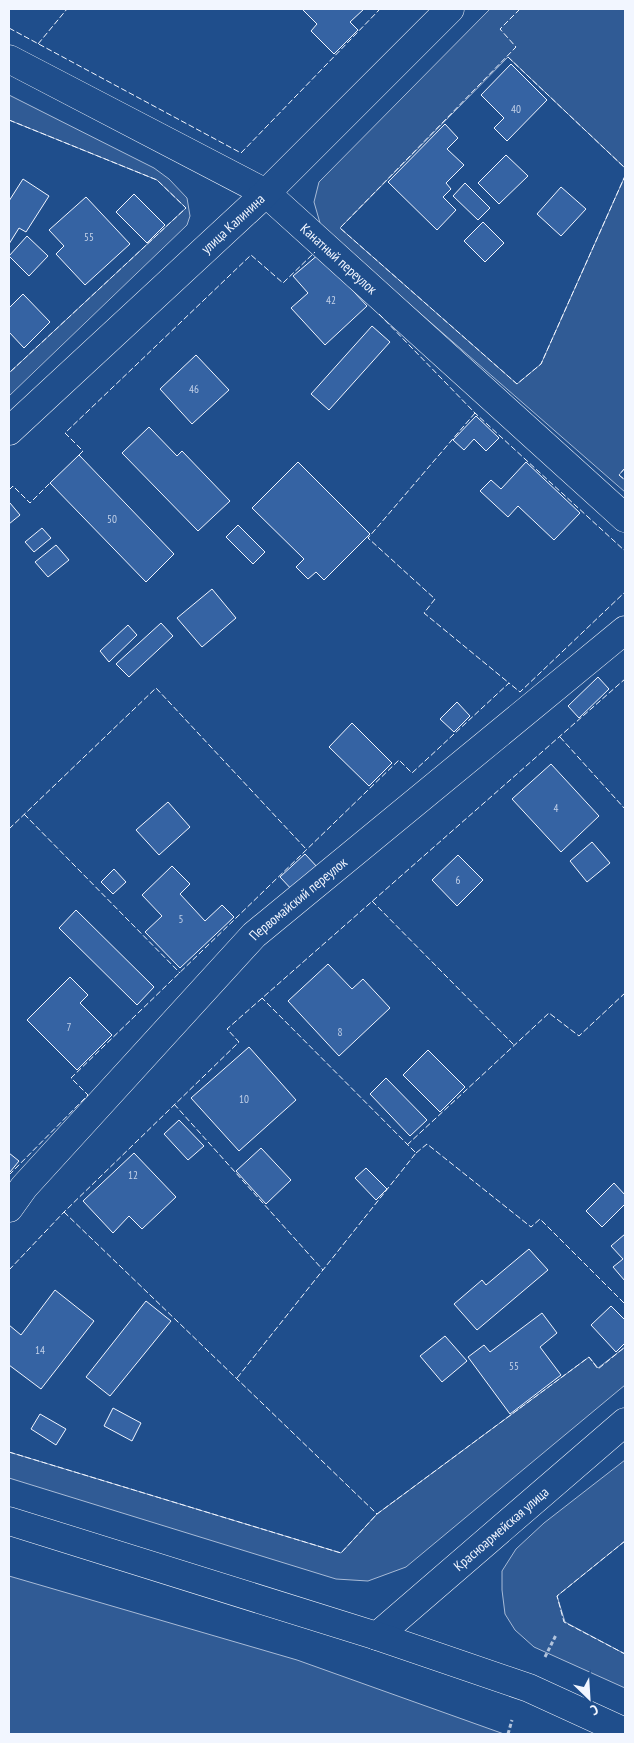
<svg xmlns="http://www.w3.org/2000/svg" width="634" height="1743" viewBox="0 0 634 1743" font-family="'PT Sans Narrow',sans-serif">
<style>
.built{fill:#305b95;stroke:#a8bbd7}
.building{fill:#3563a3;stroke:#f2f6ff}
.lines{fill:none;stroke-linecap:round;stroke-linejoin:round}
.minor-casing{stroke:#f2f6ff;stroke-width:29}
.highway-casing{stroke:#f2f6ff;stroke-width:29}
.path{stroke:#b3c4dc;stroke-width:3;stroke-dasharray:4 2.5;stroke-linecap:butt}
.minor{stroke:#1f4e8c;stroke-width:28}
.highway{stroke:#1f4e8c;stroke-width:28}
.fence{stroke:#f2f6ff;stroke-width:1;stroke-dasharray:6 2.5;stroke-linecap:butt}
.labels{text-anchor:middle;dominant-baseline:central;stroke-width:4;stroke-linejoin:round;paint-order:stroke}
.number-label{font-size:11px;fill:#c3d1e8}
.street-label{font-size:14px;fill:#f2f6ff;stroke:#1f4e8c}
</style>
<rect width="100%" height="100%" fill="#1f4e8c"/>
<g class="built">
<path d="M490 9H625V168L508 57 340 228 517 384 541 364 625 176V468L619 475 625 480V492L328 233 320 223 314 202 319 182Z"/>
<path d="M9 95 154 168 169 179 187 198 190 216 187 225 9 396V373L186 208 157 180 9 120Z"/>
<path d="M625 1347V1385L406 1567 368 1581 336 1579 9 1478V1452L341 1553 377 1514 589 1357 598 1368Z"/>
<path d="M625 1460V1541L557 1596 565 1622 625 1654V1688L534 1647 515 1630 505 1614 502 1590V1571L516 1549 544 1523Z"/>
<path d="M9 1576 297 1660 504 1734H9Z"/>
</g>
<g class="building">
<path d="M302 9H364L350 22 358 30 334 54 311 31 317 24Z"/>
<path d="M511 64 547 100 507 141 494 128 504 118 481 95Z"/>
<path d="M445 124 458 138 447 149 464 165 446 183 451 189 443 197 456 210 437 230 388 182Z"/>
<path d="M506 155 528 176 499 204 478 183Z"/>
<path d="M23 179 49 196 26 232 19 228 9 244V201Z"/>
<path d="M465 183 490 208 478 220 453 196Z"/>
<path d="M561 187 586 209 561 236 537 214Z"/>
<path d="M134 194 165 225 147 243 116 212Z"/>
<path d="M86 197 130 244 85 285 56 254 64 246 49 230Z"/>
<path d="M483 222 504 243 485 262 464 241Z"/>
<path d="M27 236 48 256 29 276 9 256Z"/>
<path d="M319 254 367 306 325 345 291 308 308 293 293 276Z"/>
<path d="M23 294 50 322 24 348 9 332V308Z"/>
<path d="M372 326 390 342 329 410 311 394Z"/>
<path d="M196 355 229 390 192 424 160 389Z"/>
<path d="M476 416 499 438 486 451 474 439 464 450 453 440Z"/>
<path d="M149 427 177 456 182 451 230 501 198 531 122 453Z"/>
<path d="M79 455 174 554 146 582 50 483Z"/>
<path d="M298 462 370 534 324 580 316 572 308 579 296 567 304 559 252 508Z"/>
<path d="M526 462 580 513 554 540 518 506 508 517 480 491 491 480 501 489Z"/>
<path d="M10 503 20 515 9 524V504Z"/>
<path d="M238 525 265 552 253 564 226 537Z"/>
<path d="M42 528 51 538 34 552 25 542Z"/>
<path d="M56 545 69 560 48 577 35 562Z"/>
<path d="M212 589 236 618 202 647 177 618Z"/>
<path d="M161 623 173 636 129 677 116 664Z"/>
<path d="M128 625 137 635 109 662 100 651Z"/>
<path d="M598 677 609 689 579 718 568 706Z"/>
<path d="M457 702 470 716 454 732 440 719Z"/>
<path d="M352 723 392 763 369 786 329 747Z"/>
<path d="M551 764 599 816 561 852 512 799Z"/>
<path d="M168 802 190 827 159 855 136 830Z"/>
<path d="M592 842 610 863 587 882 570 861Z"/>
<path d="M305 854 319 869 294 892 280 877Z"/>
<path d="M458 855 483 880 457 906 432 880Z"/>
<path d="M172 866 190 884 180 894 205 921 222 905 234 917 180 968 145 932 162 916 142 895Z"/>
<path d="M114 869 126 882 113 894 101 882Z"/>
<path d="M76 910 154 987 137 1005 59 928Z"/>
<path d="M328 964 352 989 363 979 390 1008 339 1056 288 1001Z"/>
<path d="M70 977 88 995 80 1003 112 1035 77 1070 27 1020Z"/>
<path d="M249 1047 296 1100 239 1151 191 1098Z"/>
<path d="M428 1050 465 1087 440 1112 403 1075Z"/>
<path d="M386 1078 427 1120 410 1136 370 1094Z"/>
<path d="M179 1120 204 1146 188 1160 164 1134Z"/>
<path d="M261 1148 291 1180 266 1204 236 1171Z"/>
<path d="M9 1153 19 1161 10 1172 9 1171Z"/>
<path d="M134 1153 176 1197 142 1229 129 1216 113 1233 83 1201Z"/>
<path d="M366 1168 387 1189 376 1200 355 1178Z"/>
<path d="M614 1183 625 1195V1204L602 1227 586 1211Z"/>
<path d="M625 1234V1281L613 1267 623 1259 611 1246Z"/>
<path d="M529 1249 548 1270 477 1330 454 1304 482 1280 486 1285Z"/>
<path d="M55 1290 94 1321 41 1389 9 1365V1325L21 1335Z"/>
<path d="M146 1301 171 1321 110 1396 86 1377Z"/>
<path d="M611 1306 625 1320V1343L616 1352 591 1325Z"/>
<path d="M542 1313 557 1333 540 1347 561 1375 510 1414 468 1357 484 1345 490 1352Z"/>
<path d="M445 1336 467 1361 442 1382 420 1356Z"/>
<path d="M113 1408 141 1423 132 1441 104 1426Z"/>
<path d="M40 1414 66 1429 56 1445 31 1429Z"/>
</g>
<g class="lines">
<defs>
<g id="minor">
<path id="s1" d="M9 59 266 193 625 518"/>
<path id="s2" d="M9 431 266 193 450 9"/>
<path id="s3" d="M9 1208 24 1187 254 935 625 630"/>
<path id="s4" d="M377 1636 625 1422"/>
</g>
<path id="highway" d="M9 1521 377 1636 529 1688 625 1732"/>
</defs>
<use href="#minor" class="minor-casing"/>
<use href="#highway" class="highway-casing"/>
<g class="path">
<path d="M545 1657 556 1635"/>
<path d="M508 1734 512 1720"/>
</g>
<use href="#minor" class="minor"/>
<use href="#highway" class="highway"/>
<g class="fence">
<path d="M520 9 500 29 516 47 340 228 517 384 541 364 625 176"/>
<path d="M9 28 241 153 380 9"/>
<path d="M38 44 67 9"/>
<path d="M508 57 625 168"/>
<path d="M9 120 157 180 186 208 9 373"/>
<path d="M379 314 475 413 625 551"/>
<path d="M475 413 368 538 435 599 424 613 509 683"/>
<path d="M79 455 83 451 65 433 251 255 283 283 315 252"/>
<path d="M625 468 619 475 625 480"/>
<path d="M9 490 13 486 30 503 50 483"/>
<path d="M560 737 625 809"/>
<path d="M24 814 180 973"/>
<path d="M9 829 156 688 306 849"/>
<path d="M372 901 514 1045"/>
<path d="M174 1104 323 1270"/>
<path d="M407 1145 549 1013 579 1036 625 993"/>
<path d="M416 1153 427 1144 531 1227 540 1219 625 1304"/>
<path d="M9 1175 88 1095 71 1078 399 760 412 773 509 683 520 692 625 592"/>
<path d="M64 1212 377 1514"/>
<path d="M9 1270 64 1212 239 1042 227 1029 625 679"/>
<path d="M237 1378 416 1153 262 998"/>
<path d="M9 1452 341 1553 377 1514 589 1357 598 1369 625 1347"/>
<path d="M625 1541 557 1596 564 1622 625 1654"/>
</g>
</g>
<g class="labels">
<g class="number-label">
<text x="516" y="109">40</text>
<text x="89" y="237">55</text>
<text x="331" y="300">42</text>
<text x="194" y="389">46</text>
<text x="112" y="519">50</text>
<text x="556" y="808">4</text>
<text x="458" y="880">6</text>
<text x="181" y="919">5</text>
<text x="69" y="1027">7</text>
<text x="340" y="1032">8</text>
<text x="244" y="1099">10</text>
<text x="133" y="1175">12</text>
<text x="40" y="1350">14</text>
<text x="514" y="1366">55</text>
</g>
<g class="street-label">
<text stroke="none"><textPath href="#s2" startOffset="305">улица Калинина</textPath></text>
<text stroke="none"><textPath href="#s1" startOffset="388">Канатный переулок</textPath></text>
<text stroke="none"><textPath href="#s3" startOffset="424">Первомайский переулок</textPath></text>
<text stroke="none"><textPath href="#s4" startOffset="164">Красноармейская улица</textPath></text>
</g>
</g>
<rect width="634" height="1743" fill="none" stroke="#f2f6ff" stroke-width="20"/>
<g transform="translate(589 1698) rotate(155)" stroke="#1f4e8c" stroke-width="4" paint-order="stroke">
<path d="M0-4L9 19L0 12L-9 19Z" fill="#f2f6ff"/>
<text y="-8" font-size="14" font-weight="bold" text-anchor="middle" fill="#f2f6ff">С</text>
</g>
</svg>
